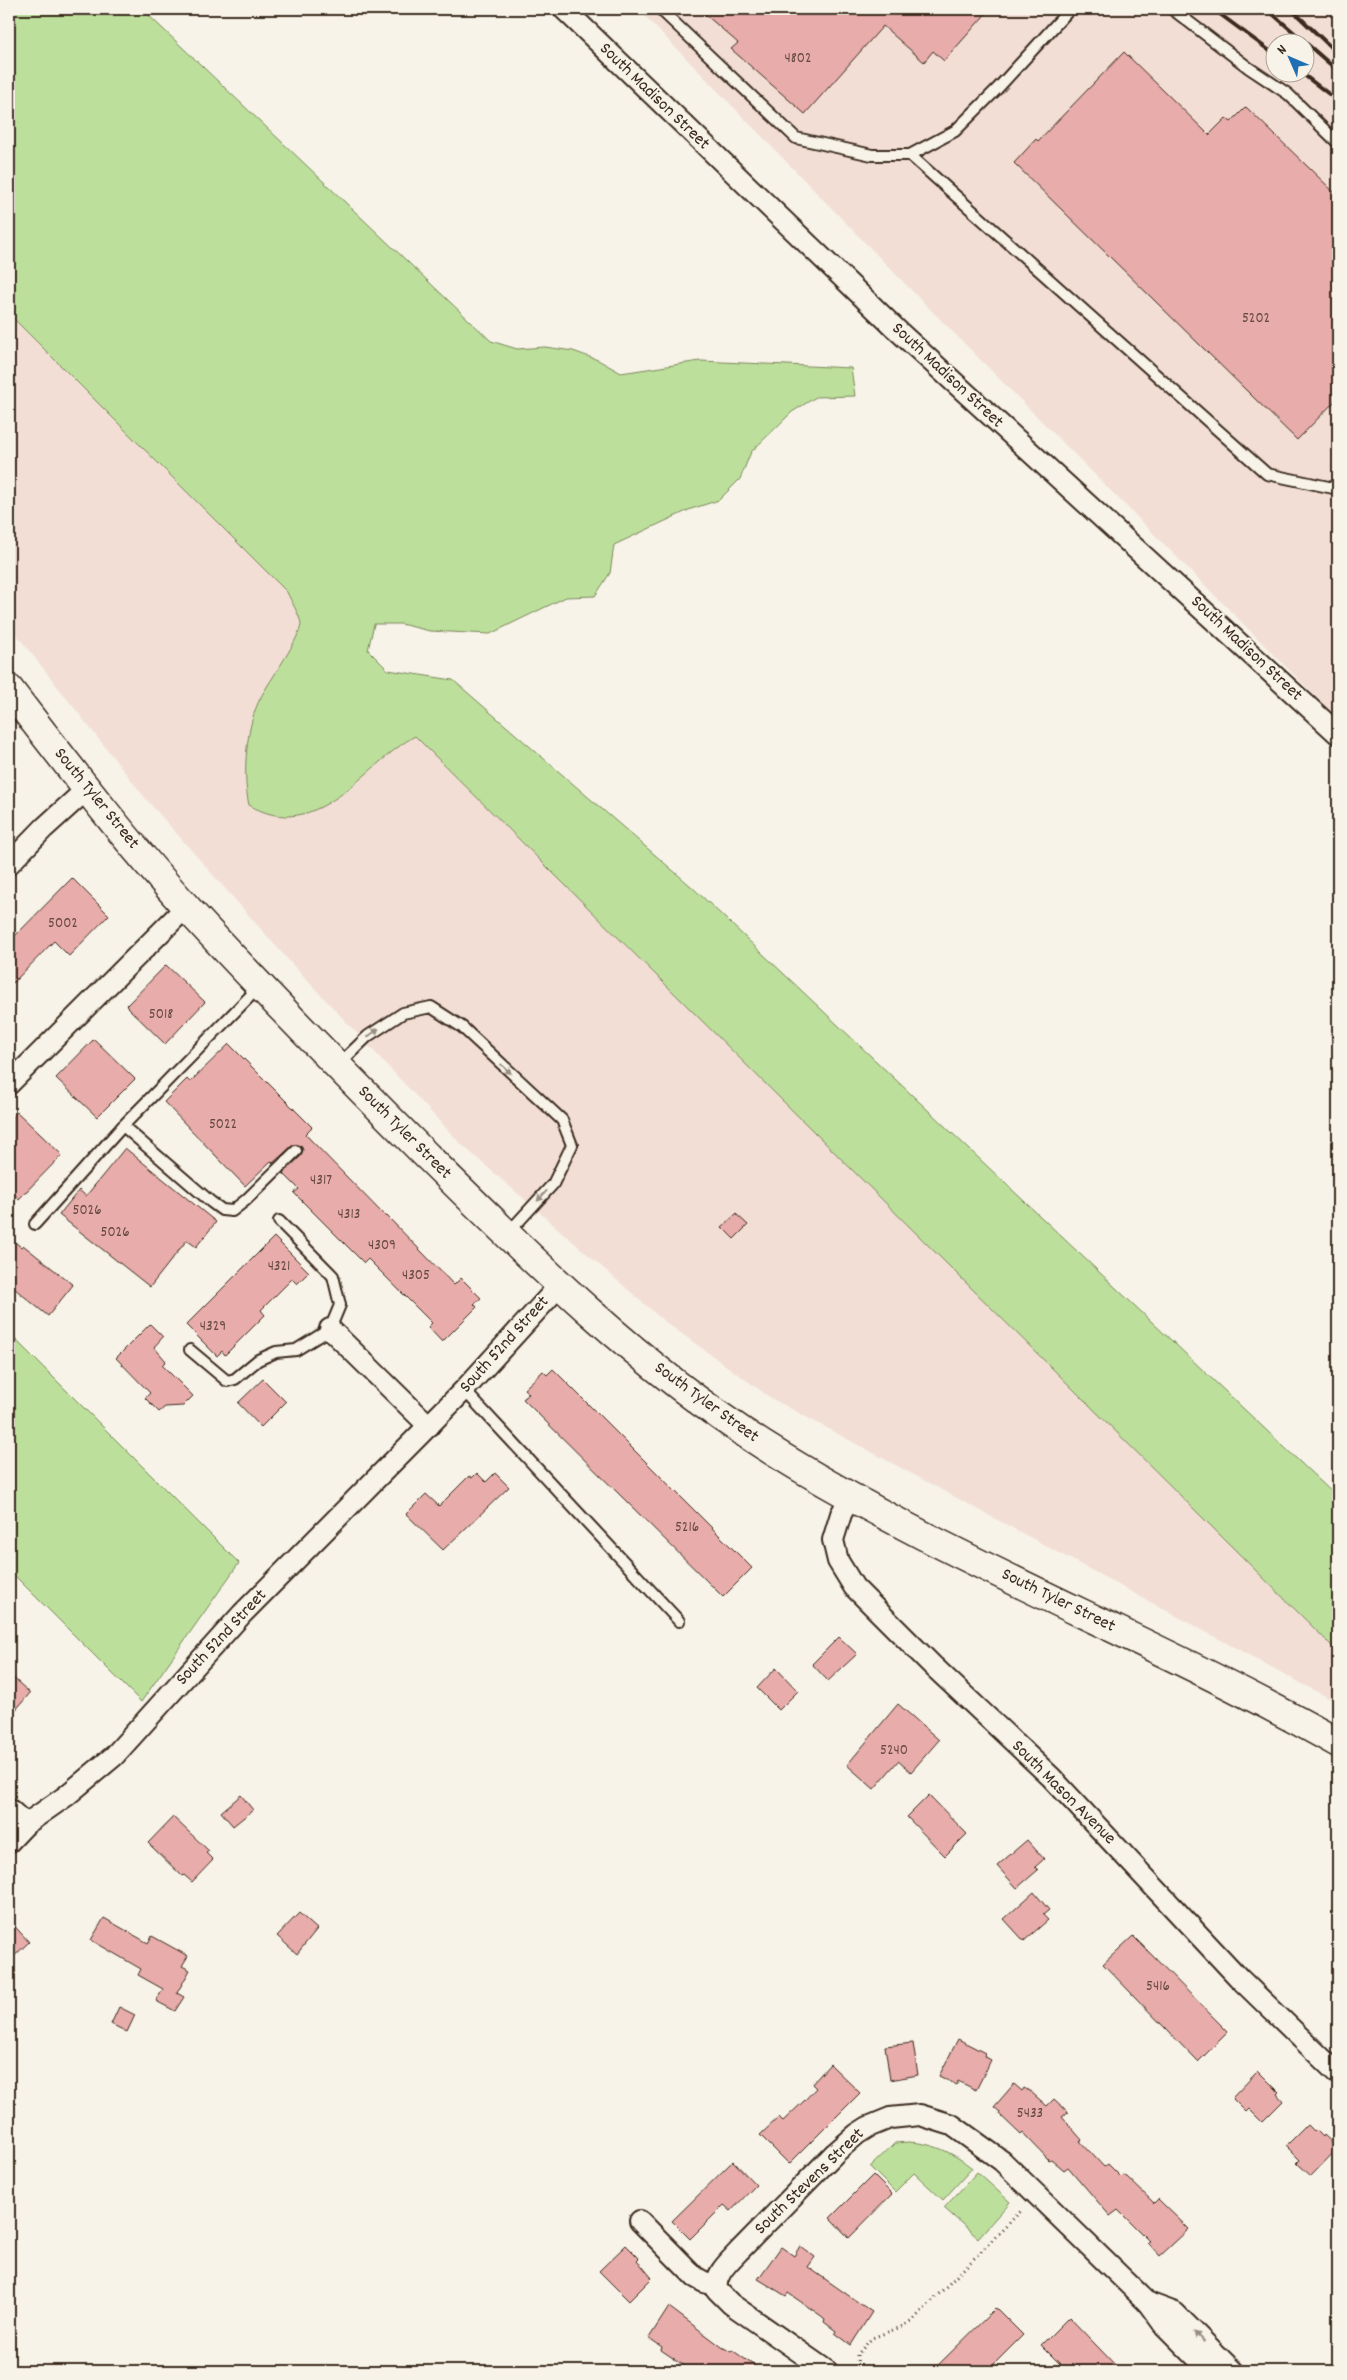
<svg xmlns="http://www.w3.org/2000/svg" width="1347" height="2380" viewBox="0 0 1347 2380" font-family="Dekko,sans-serif">
<style>
.built{fill:#f2ded5;fill-rule:evenodd}
.green{fill:#bce09b;stroke:#7c855c}
.building{fill:#e8acaa;stroke:#3b2a1e}
.lines{fill:none;stroke-linecap:round;stroke-linejoin:round}
.service-casing{stroke:#3b2a1e;stroke-width:14}
.minor-casing{stroke:#3b2a1e;stroke-width:24}
.secondary-casing{stroke:#3b2a1e;stroke-width:31}
.path{stroke:#3b2a1e;stroke-width:3;stroke-dasharray:1 4;stroke-linecap:butt}
.service{stroke:#f7f3e8;stroke-width:10}
.minor{stroke:#f7f3e8;stroke-width:20}
.secondary{stroke:#f7f3e8;stroke-width:28}
.rail{stroke:#3b2a1e;stroke-width:4}
.oneway{fill:#998e83}
.labels{text-anchor:middle;dominant-baseline:central;stroke-width:4.5;stroke-linejoin:round;paint-order:stroke}
.number-label{font-size:15px;fill:#664a41}
.street-label{font-size:18px;fill:#3b2a1e;stroke:#f7f3e8}
</style>
<rect width="100%" height="100%" fill="#f7f3e8"/>
<filter id="ink" filterUnits="userSpaceOnUse"><feTurbulence type="fractalNoise" baseFrequency=".02" numOctaves="2"/><feDisplacementMap in="SourceGraphic" scale="10" xChannelSelector="R" yChannelSelector="G"/><feConvolveMatrix kernelMatrix="1 2 1 2 8 2 1 2 1" color-interpolation-filters="sRGB"/></filter>
<g filter="url(#ink)">
<g class="built">
<path d="M638 9H1338V719L916 295ZM1274 42H1304V72H1274Z"/>
<path d="M9 313 1338 1623V1703L771 1398 664 1321 461 1144 290 962 146 799 9 625Z"/>
</g>
<g class="green">
<path d="M9 9H142L491 341 517 349 545 347 573 351 598 360 621 373 700 361 851 368 855 396 816 397 792 412 751 452 740 479 719 500 691 509 614 545 610 573 595 596 566 597 490 634 430 631 401 624H374L368 650 388 670 453 680 692 887 1338 1498V1652L415 736C363 765 318 845 249 805 242 775 246 724 261 697 268 683 302 636 301 623 299 614 291 601 287 592L9 314Z"/>
<path d="M9 1333 239 1563 141 1702 9 1570Z"/>
<path d="M908 2142C933 2143 952 2152 972 2168L943 2200 914 2173 895 2192 870 2167 895 2143Z"/>
<path d="M977 2172 1010 2202 978 2238 944 2208Z"/>
</g>
<g class="building">
<path d="M699 9H990L944 61 933 51 924 62 883 26 805 114 731 49 738 43Z"/>
<path d="M1124 52 1209 135 1226 118 1231 122 1246 107 1338 196V398L1297 440 1014 163 1036 139 1038 141Z"/>
<path d="M72 878 109 915 69 956 54 941 9 987V942Z"/>
<path d="M166 965 205 1002 165 1044 126 1006Z"/>
<path d="M94 1039 135 1079 97 1117 56 1078Z"/>
<path d="M229 1044 312 1127 305 1134 386 1217 387 1216 454 1285 461 1278 481 1298 474 1304 477 1307 442 1342 428 1327 432 1323 368 1259 364 1263 294 1193 299 1189 283 1173 301 1156 303 1150 301 1146H292L273 1163 271 1161 245 1186 164 1102 187 1079 190 1082Z"/>
<path d="M17 1112 62 1155 19 1199 9 1189V1121Z"/>
<path d="M125 1148 216 1222 196 1247 187 1240 150 1287 59 1215 79 1190 86 1196Z"/>
<path d="M736 1214 748 1225 734 1239 722 1227Z"/>
<path d="M9 1237 21 1247 23 1245 73 1285 48 1316 9 1284Z"/>
<path d="M274 1237 309 1272 297 1284 292 1279 261 1310 265 1315 225 1355 222 1351 217 1356 186 1325Z"/>
<path d="M150 1324 163 1337 154 1347 166 1361 162 1365 193 1396 183 1406 165 1407 159 1412 145 1398 150 1393 116 1358Z"/>
<path d="M553 1369 752 1568 723 1597 523 1399 529 1394 524 1389 543 1371 547 1375Z"/>
<path d="M263 1379 286 1402 261 1427 238 1403Z"/>
<path d="M477 1473 486 1482 495 1473 509 1487 443 1550 406 1514 426 1494 439 1506 469 1476 472 1478Z"/>
<path d="M839 1637 857 1654 828 1681 812 1664Z"/>
<path d="M776 1668 798 1691 779 1710 757 1688Z"/>
<path d="M9 1674 30 1693 9 1718Z"/>
<path d="M898 1704 939 1740 911 1772 898 1761 874 1789 847 1765Z"/>
<path d="M241 1795 253 1810 233 1826 221 1812Z"/>
<path d="M929 1795 967 1834 945 1856 907 1817Z"/>
<path d="M173 1817 209 1851 206 1853 213 1860 192 1882 184 1875 182 1876 148 1843Z"/>
<path d="M1027 1840 1044 1859 1035 1867 1038 1870 1017 1888 997 1866Z"/>
<path d="M1034 1892 1049 1910 1043 1915 1048 1920 1024 1941 1004 1919Z"/>
<path d="M299 1913 317 1929 297 1954 277 1936Z"/>
<path d="M104 1918 148 1943 152 1936 188 1956 182 1966 190 1970 177 1993 184 1997 175 2011 156 2001 163 1989 138 1975 141 1969 91 1940Z"/>
<path d="M9 1920 29 1942 9 1961Z"/>
<path d="M1133 1936 1228 2032 1198 2062 1103 1964Z"/>
<path d="M119 2007 135 2015 127 2032 111 2024Z"/>
<path d="M958 2039 985 2053 984 2056 991 2060 976 2090 958 2081 957 2085 939 2076Z"/>
<path d="M913 2043 918 2075 890 2080 885 2046Z"/>
<path d="M830 2064 860 2093 789 2164 760 2135 779 2117 783 2121 804 2101 816 2088 812 2084Z"/>
<path d="M1258 2071 1279 2092 1277 2094 1283 2101 1262 2122 1249 2109 1246 2112 1232 2098Z"/>
<path d="M1014 2084 1022 2091 1024 2088 1031 2092 1047 2106 1054 2099 1068 2112 1062 2117 1082 2140 1080 2141 1104 2167 1108 2164 1121 2177 1123 2175 1127 2177 1154 2203 1158 2199 1189 2229 1160 2256 1147 2242 1149 2241 1118 2210 1110 2216 1068 2167 1064 2170 1051 2159 1049 2160 1023 2133 1021 2135 999 2114 1000 2112 994 2107Z"/>
<path d="M1307 2125 1314 2132 1316 2130 1323 2137 1324 2135 1338 2148 1311 2176 1297 2163 1300 2160 1286 2146Z"/>
<path d="M733 2161 756 2185 731 2211 724 2205 690 2239 672 2221Z"/>
<path d="M873 2175 892 2194 849 2238 830 2218Z"/>
<path d="M626 2245 639 2258 637 2260 652 2278 629 2301 599 2271Z"/>
<path d="M800 2246 815 2257 808 2267 872 2312 851 2345 835 2333 836 2331 824 2322 825 2319 820 2315 788 2293 786 2296 758 2279 781 2247 794 2256Z"/>
<path d="M669 2307 722 2347 731 2352 732 2350 762 2371H692L661 2350 662 2347 649 2338Z"/>
<path d="M996 2308 1023 2335 987 2371H932Z"/>
<path d="M1069 2317 1121 2371H1067L1041 2345Z"/>
</g>
<g class="lines">
<defs>
<g id="service">
<path d="M660 9 796 138 872 155H910L955 131 998 88 1070 9"/>
<path d="M1172 9 1249 68 1288 94 1338 143"/>
<path d="M910 155 1267 474 1338 489"/>
<path d="M338 1065 368 1036 403 1013 431 1007 462 1027 562 1120 572 1145 553 1184 508 1233"/>
<path d="M123 1126 211 1202 222 1210 232 1211 246 1200 296 1151"/>
<path d="M35 1224 121 1128 260 986"/>
<path d="M190 1350 227 1381 235 1379 258 1360 276 1352 296 1350 330 1329 340 1305 333 1276 279 1221"/>
<path d="M464 1390 679 1621"/>
</g>
<g id="minor">
<path d="M564 9 896 329 1338 734"/>
<path d="M9 864 44 828 87 789"/>
<path d="M9 1084 186 907"/>
<path d="M330 1329 429 1426"/>
<path d="M851 1496 841 1514 833 1540 838 1561 854 1587 933 1666 1051 1777 1239 1978 1338 2074"/>
<path d="M9 1809 26 1824"/>
<path d="M9 1842 26 1824 66 1796 114 1756 242 1614 464 1390 560 1285"/>
<path d="M640 2221 695 2277 704 2282 716 2285"/>
<path d="M1148 2303 1175 2313 1233 2371"/>
<path d="M827 2371 731 2304 717 2290C714 2274 729 2262 739 2251L835 2153 857 2134 868 2127 890 2118 920 2115 952 2125 1002 2161 1148 2303 1164 2325 1210 2371"/>
</g>
<path id="secondary" d="M9 689C67 764 125 840 189 910 265 993 344 1073 423 1152 529 1257 637 1365 763 1445 946 1560 1150 1637 1338 1743"/>
</defs>
<use href="#service" class="service-casing"/>
<use href="#minor" class="minor-casing"/>
<use href="#secondary" class="secondary-casing"/>
<path class="path" d="M858 2371 857 2355 872 2338 901 2327 914 2319 1022 2210"/>
<use href="#service" class="service"/>
<use href="#minor" class="minor"/>
<use href="#secondary" class="secondary"/>
<g class="rail">
<path d="M1213 9 1274 54"/>
<path d="M1267 9 1338 71"/>
<path d="M1291 9 1338 54"/>
<path d="M1300 72 1338 101"/>
</g>
</g>
<defs><path id="oneway-solid" d="M-6-.8H1V-3.2L6.5 0L1 3.2V.8H-6Z" transform="scale(1.25)"/></defs>
<g class="oneway">
<use href="#oneway-solid" transform="translate(373 1033) rotate(-35)"/>
<use href="#oneway-solid" transform="translate(506 1069) rotate(43)"/>
<use href="#oneway-solid" transform="translate(542 1196) rotate(132)"/>
<use href="#oneway-solid" transform="translate(1199 2337) rotate(-135)"/>
</g>
</g>
<g class="labels">
<g class="number-label">
<text x="798" y="59">4802</text>
<text x="1256" y="319">5202</text>
<text x="63" y="924">5002</text>
<text x="161" y="1015">5018</text>
<text x="223" y="1125">5022</text>
<text x="321" y="1181">4317</text>
<text x="87" y="1211">5026</text>
<text x="349" y="1215">4313</text>
<text x="115" y="1233">5026</text>
<text x="382" y="1246">4309</text>
<text x="279" y="1267">4321</text>
<text x="416" y="1276">4305</text>
<text x="213" y="1327">4329</text>
<text x="687" y="1528">5216</text>
<text x="894" y="1751">5240</text>
<text x="1158" y="1987">5416</text>
<text x="1030" y="2114">5433</text>
</g>
<g class="street-label">
<text transform="translate(654 97) rotate(44)">South Madison Street</text>
<text transform="translate(947 376) rotate(43)">South Madison Street</text>
<text transform="translate(1246 649) rotate(43)">South Madison Street</text>
<text transform="translate(96 799) rotate(51)">South Tyler Street</text>
<text transform="translate(404 1133) rotate(45)">South Tyler Street</text>
<text transform="translate(505 1345) rotate(-48)">South 52nd Street</text>
<text transform="translate(706 1403) rotate(36)">South Tyler Street</text>
<text transform="translate(1058 1601) rotate(26)">South Tyler Street</text>
<text transform="translate(222 1638) rotate(-47)">South 52nd Street</text>
<text transform="translate(1063 1793) rotate(45)">South Mason Avenue</text>
<text transform="translate(810 2182) rotate(-44)">South Stevens Street</text>
</g>
</g>
<rect width="1347" height="2380" fill="none" stroke="#f7f3e8" stroke-width="30"/>
<rect x="15" y="15" width="1317" height="2350" fill="none" stroke="#3b2a1e" stroke-width="2" filter="url(#ink)"/>
<g transform="translate(1290 58) rotate(315)"><circle r="24" fill="#f7f3e8" stroke="#aca397"/>
<path d="M0-4L9 19L0 12L-9 19Z" fill="#1f6fb2"/>
<text y="-8" font-size="14" font-weight="bold" text-anchor="middle" fill="#3b2a1e">N</text>
</g>
</svg>
